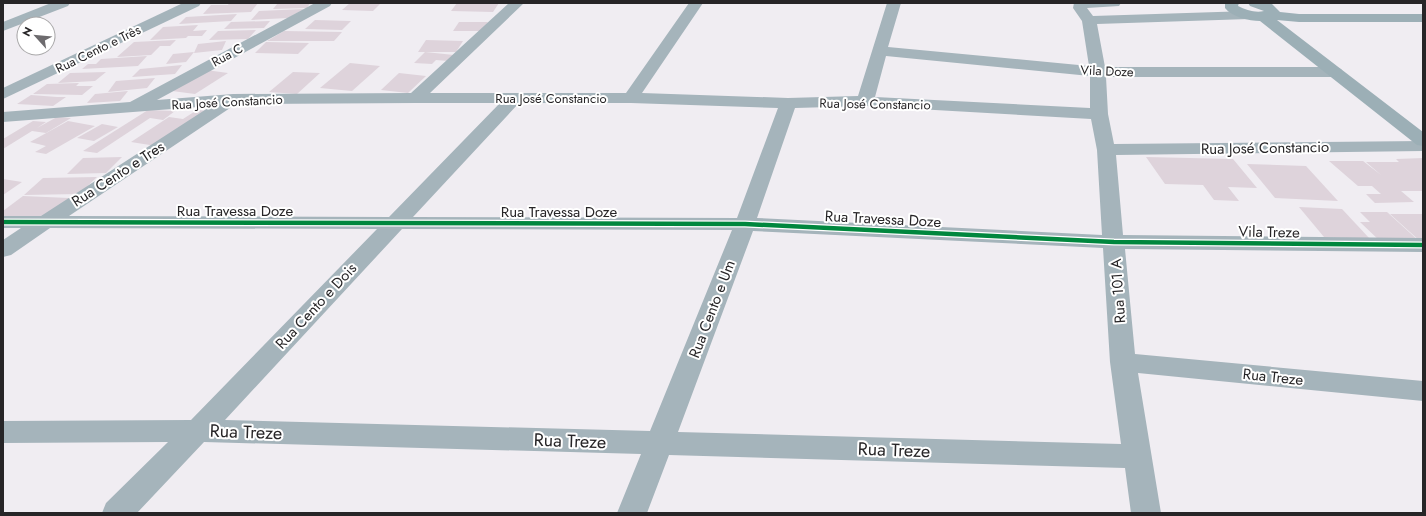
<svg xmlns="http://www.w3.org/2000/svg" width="1426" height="516" viewBox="0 0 1426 516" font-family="Jost,sans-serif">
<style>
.building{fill:#ded3db}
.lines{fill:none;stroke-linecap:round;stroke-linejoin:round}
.street{fill:#a5b4bb;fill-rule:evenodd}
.secondary{fill:#9cafb6;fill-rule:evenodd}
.cycleway-casing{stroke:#fff;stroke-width:7}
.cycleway{stroke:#00873e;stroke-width:4.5}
.labels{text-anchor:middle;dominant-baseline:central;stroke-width:4;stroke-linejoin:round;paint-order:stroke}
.far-street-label{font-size:13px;fill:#272527;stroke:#fff}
.street-label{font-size:15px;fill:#272527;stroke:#fff}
.near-street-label{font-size:18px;fill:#272527;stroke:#fff}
</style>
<rect width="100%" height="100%" fill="#f0edf2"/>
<g class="building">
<path d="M229 3H258L251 12 203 14 211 5H228Z"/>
<path d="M278 3H310L307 8 273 9Z"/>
<path d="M350 3H381L373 11 342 10Z"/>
<path d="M457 3H499L493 12 451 11Z"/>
<path d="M304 9 288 18 251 20 259 11Z"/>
<path d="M237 14 231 21 179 24 186 17Z"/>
<path d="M315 20 351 21 342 30 305 29Z"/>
<path d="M270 21 264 28 224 29 231 22Z"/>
<path d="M459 22H488L482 31H453Z"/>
<path d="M198 25 193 31 207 30 202 36H188L186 38 150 40 163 27Z"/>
<path d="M256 30 248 39 209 40 218 31Z"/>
<path d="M284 31 342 32 334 41H267Z"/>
<path d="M176 40 170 46H160L151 55 117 57 134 42Z"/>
<path d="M426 40 463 41 456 52H418Z"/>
<path d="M226 41 222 50 194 53 198 44Z"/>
<path d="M266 42 309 43 298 54 255 53Z"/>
<path d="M194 52 186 62 166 64 173 54Z"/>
<path d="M425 52 454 55 448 61 436 60 432 64 414 63Z"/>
<path d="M147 56 138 66 82 69 88 64H96L101 59Z"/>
<path d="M350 63 380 66 352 91 320 88Z"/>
<path d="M182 65 175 74 132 77 140 69Z"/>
<path d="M206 70 228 73 195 94 172 91Z"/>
<path d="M106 72 95 81 58 83 70 73Z"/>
<path d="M293 72 320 73 297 94 269 92Z"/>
<path d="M399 73 426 76 408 93 381 90Z"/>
<path d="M155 78 147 88 108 92 116 81Z"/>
<path d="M79 83 76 86H93L82 95 33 94 47 84Z"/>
<path d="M128 91 120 101 87 103 95 94Z"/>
<path d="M31 95 57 97H66L53 106 17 104Z"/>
<path d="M148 110 175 111 163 120 150 118 97 153 83 151Z"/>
<path d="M197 110 207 111 156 146 131 142 169 117 183 119Z"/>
<path d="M57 117 71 118 46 133 32 131 3 149V139L33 121 46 122 37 128Z"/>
<path d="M68 121 95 126 46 154 35 152 46 146 30 142Z"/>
<path d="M102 124 118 127 94 141 77 138Z"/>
<path d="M122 157 106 173 67 174 83 158Z"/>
<path d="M1146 157 1233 159 1257 188 1228 187 1239 201 1214 200 1203 185 1165 184Z"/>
<path d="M1423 158V191H1401L1414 202 1375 203 1366 194H1381L1372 186H1358L1329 161H1363L1381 175 1366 162H1399L1396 159Z"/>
<path d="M1247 164 1306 166 1338 201 1275 198Z"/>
<path d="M97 177 79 194 24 195 43 178Z"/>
<path d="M3 179 22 182 3 195Z"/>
<path d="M23 196 69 198 44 219 3 217V211Z"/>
<path d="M1299 207 1342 209 1370 239 1324 237Z"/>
<path d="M1360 212H1387L1420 242H1381L1360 222H1370Z"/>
<path d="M1390 214H1423V242H1421Z"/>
</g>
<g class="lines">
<g class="street">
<path d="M51 3H70L68 6 3 31V22Z"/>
<path d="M183 3H201L199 6 3 99V88Z"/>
<path d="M315 3H332L330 6 157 100 233 94 411 93 509 3H524L430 93H626L689 3H703L642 93 788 98 858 96 887 3H901L888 47 1089 66 1082 21 1073 8 1074 3H1121L1119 6 1087 8 1093 16 1249 11 1254 12 1256 15 1254 18 1249 19 1097 24 1105 67H1335L1341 69 1343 72 1341 75 1335 77H1106L1108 114 1114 144 1423 141V151L1116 155 1123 235 1423 238V252L1125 249 1135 354 1423 381V401L1138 373 1161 513H1131L1125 468 669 455 647 513H617L641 454 204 442 137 513H102L106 503 168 442 3 443V421L191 420 377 229 50 228 11 255 3 257V240L21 228H3V216H41L211 106 3 122V112L130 102ZM886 56 1090 76V108L875 97ZM415 103H500L389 217 69 216 236 104ZM519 103H631L778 108 737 218 413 217ZM865 106 1091 119 1097 150 1102 235 757 218 795 108ZM402 229 732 230 650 431 225 420ZM753 231 1103 248 1110 362 1121 444 678 432Z"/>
</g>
<path class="secondary" d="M1225 3H1239L1238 6C1246 10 1255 13 1264 11L1250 6 1248 3H1268L1272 4 1280 12 1299 14H1423V22H1299L1277 20 1423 132V146L1417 145 1260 21C1249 21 1232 17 1225 8Z"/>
<defs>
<path id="cycleway" d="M3 222 745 224 1114 242 1423 245"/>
</defs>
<use href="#cycleway" class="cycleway-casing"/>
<use href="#cycleway" class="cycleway"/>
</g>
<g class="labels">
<g class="far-street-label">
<text transform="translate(98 49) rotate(-26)">Rua Cento e Três</text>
<text transform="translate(227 55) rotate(-29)">Rua C</text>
<text transform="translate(1107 71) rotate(2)">Vila Doze</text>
<text x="551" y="98">Rua José Constancio</text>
<text transform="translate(227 102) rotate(-3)">Rua José Constancio</text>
<text transform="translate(875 104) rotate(1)">Rua José Constancio</text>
</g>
<g class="street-label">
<text transform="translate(1265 148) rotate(-1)">Rua José Constancio</text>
<text transform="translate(118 174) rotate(-33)">Rua Cento e Tres</text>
<text x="235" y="211">Rua Travessa Doze</text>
<text x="559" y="212">Rua Travessa Doze</text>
<text transform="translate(883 219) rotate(3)">Rua Travessa Doze</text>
<text transform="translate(1269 232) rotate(1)">Vila Treze</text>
<text transform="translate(1118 291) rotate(-94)">Rua 101 A</text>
<text transform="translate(316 306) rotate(-47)">Rua Cento e Dois</text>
<text transform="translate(712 309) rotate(-69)">Rua Cento e Um</text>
<text transform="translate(1273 377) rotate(6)">Rua Treze</text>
</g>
<g class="near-street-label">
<text transform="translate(246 432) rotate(2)">Rua Treze</text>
<text transform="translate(570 441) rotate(2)">Rua Treze</text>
<text transform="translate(894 450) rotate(2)">Rua Treze</text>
</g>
</g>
<rect width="1426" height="516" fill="none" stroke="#272527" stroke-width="8"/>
<g transform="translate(36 36) rotate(297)"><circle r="19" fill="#ffffff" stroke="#a9a8a9"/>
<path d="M0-3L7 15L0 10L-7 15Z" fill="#6d6b6e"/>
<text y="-6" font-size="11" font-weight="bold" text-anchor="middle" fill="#272527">N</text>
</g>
</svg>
